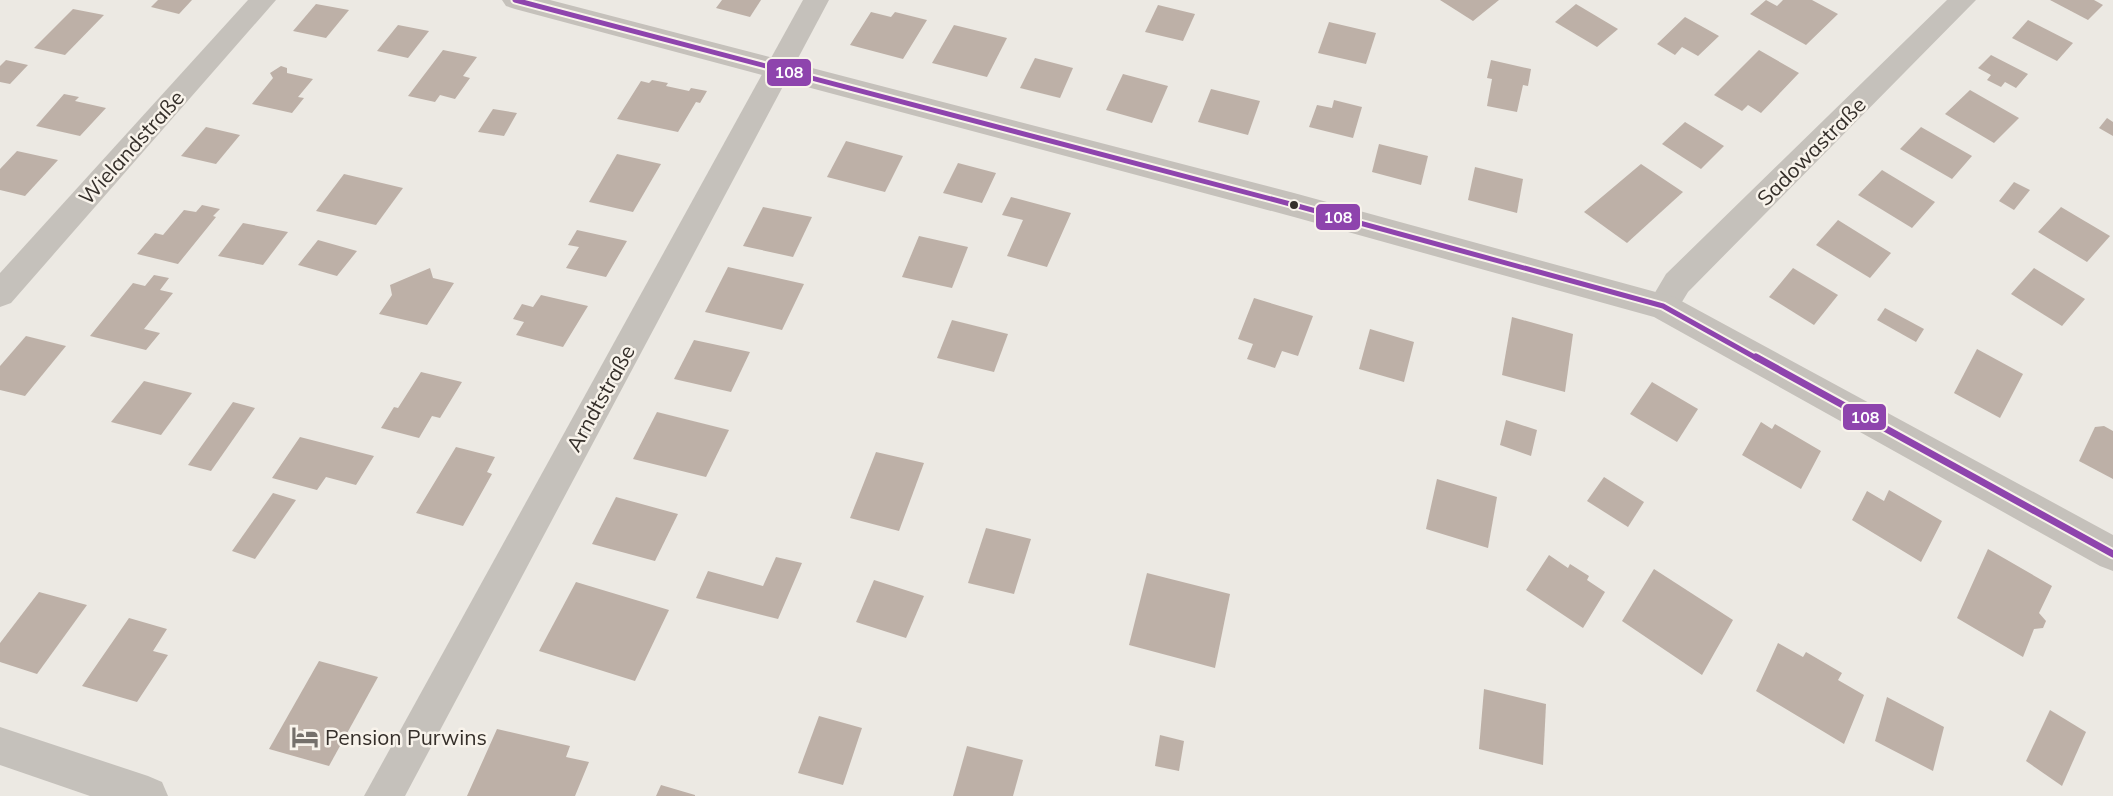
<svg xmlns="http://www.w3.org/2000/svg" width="2113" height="796" viewBox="0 0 2113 796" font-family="Mulish,sans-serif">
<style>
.building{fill:#bdb0a7}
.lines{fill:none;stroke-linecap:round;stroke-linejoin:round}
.minor{fill:#c5c1bb;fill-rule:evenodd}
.tertiary{fill:#c5c1bb;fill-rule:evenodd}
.bus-1-far1-casing{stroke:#f8f3eb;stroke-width:9}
.bus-1-casing{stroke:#f8f3eb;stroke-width:11}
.bus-1-far1{stroke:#8e44ad;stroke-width:5}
.bus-1{stroke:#8e44ad;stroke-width:7}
.bus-dot{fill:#352f2a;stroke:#f8f3eb;stroke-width:2}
.labels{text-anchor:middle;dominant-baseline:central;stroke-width:5;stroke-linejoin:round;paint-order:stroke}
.street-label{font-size:21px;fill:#352f2a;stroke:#f8f3eb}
.poi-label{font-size:21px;fill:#352f2a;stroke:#f8f3eb;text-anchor:start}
.line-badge{stroke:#f8f3eb;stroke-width:2}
.badge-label{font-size:16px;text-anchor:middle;font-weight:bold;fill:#fff}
</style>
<rect width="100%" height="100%" fill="#ece9e3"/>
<g class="building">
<path d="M158 0H192L179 14 151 7Z"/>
<path d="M722 0H761L750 17 716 8Z"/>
<path d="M1440 0H1499L1473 21Z"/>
<path d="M1766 0 1777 6 1783 0H1812L1838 14 1806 45 1750 14Z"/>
<path d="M2050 0H2094L2103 5 2088 20Z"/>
<path d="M316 4 349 10 326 38 293 31Z"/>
<path d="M1576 4 1618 29 1597 47 1555 22Z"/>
<path d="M1158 5 1195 14 1183 41 1145 32Z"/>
<path d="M73 9 104 15 65 55 34 48Z"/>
<path d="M871 12 891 17 895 12 927 20 903 59 850 45Z"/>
<path d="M1685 17 1719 36 1698 56 1682 47 1675 55 1657 44Z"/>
<path d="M2028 20 2073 43 2057 61 2012 38Z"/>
<path d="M1329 22 1376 33 1366 64 1318 53Z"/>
<path d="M398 25 429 31 408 58 377 51Z"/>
<path d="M954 25 1007 38 987 77 932 63Z"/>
<path d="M443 50 477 57 463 76 470 78 455 99 440 95 435 102 408 96Z"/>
<path d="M1759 50 1799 73 1761 113 1748 105 1742 111 1714 95Z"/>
<path d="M1991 55 2028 74 2016 88 2005 82 2001 87 1987 80 1991 75 1978 68Z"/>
<path d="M1035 58 1073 68 1060 98 1020 88Z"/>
<path d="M6 60 28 65 10 84 0 82V66Z"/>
<path d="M1491 60 1531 69 1528 86 1523 85 1517 112 1487 106 1492 79 1487 78Z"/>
<path d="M281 66 287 68V73L313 79 298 97 304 98 292 113 252 104 273 78 270 73Z"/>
<path d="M1123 74 1168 86 1152 123 1106 110Z"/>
<path d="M652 80 668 83 666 86 689 91 691 88 707 91 700 103 696 102 678 132 617 119 641 81 649 83Z"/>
<path d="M1211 89 1260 101 1248 135 1198 122Z"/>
<path d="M1970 90 2019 118 1994 143 1945 114Z"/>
<path d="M64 94 79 97 75 101 106 108 80 136 36 126Z"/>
<path d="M1334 100 1362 107 1353 138 1309 127 1317 105 1332 108Z"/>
<path d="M493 109 517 113 504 136 478 132Z"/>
<path d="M2107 118 2113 122V136L2099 128Z"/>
<path d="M1685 122 1724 146 1701 169 1662 144Z"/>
<path d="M206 127 240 135 216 164 181 156Z"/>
<path d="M1921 127 1972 156 1952 179 1900 149Z"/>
<path d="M846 141 903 156 885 192 827 177Z"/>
<path d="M1379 144 1428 156 1421 185 1372 172Z"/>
<path d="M17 151 58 160 25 196 0 190V169Z"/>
<path d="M617 154 661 164 633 212 589 202Z"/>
<path d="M958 163 996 173 982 203 943 193Z"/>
<path d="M1641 164 1683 192 1627 243 1584 212Z"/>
<path d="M1475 167 1523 179 1517 213 1468 200Z"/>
<path d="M1882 170 1935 202 1912 228 1858 195Z"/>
<path d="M344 174 403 188 376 225 316 211Z"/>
<path d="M2014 182 2030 190 2014 210 1999 201Z"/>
<path d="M1011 197 1071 213 1047 267 1007 256 1023 220 1002 215Z"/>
<path d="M202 205 220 209 213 216 216 217 178 264 137 254 155 233 163 235 184 210 196 212Z"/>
<path d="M763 207 812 217 793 257 743 246Z"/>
<path d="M2061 207 2110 236 2087 262 2038 232Z"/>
<path d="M1838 220 1891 253 1870 278 1816 245Z"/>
<path d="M243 223 288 232 263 265 218 256Z"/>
<path d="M577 230 627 241 606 277 566 268 579 247 568 245Z"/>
<path d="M919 236 968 247 952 288 902 277Z"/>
<path d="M318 240 357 251 337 276 298 265Z"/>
<path d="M728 267 804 284 782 330 705 312Z"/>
<path d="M430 268 433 278 454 283 427 325 379 314 392 295 390 285Z"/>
<path d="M1793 268 1838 295 1814 325 1769 297Z"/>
<path d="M2034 268 2085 299 2062 326 2011 294Z"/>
<path d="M154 275 169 278 160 290 173 293 144 329 160 333 146 350 90 336 133 283 145 286Z"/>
<path d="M541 295 588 306 563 347 516 335 524 322 513 319 522 304 533 307Z"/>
<path d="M1254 298 1313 316 1298 356 1282 351 1275 368 1247 359 1253 344 1238 339Z"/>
<path d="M1885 308 1924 329 1916 342 1877 320Z"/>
<path d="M1512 317 1573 334 1565 392 1502 375Z"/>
<path d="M952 320 1008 334 994 372 937 358Z"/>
<path d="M1370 329 1414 342 1404 382 1359 369Z"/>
<path d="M26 336 66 346 25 396 0 390V366Z"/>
<path d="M694 340 750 352 731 392 674 379Z"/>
<path d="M1977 349 2023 374 2000 418 1954 393Z"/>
<path d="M421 372 462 382 440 418 432 416 419 438 381 428 394 407 398 408Z"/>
<path d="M144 381 192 393 161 435 111 422Z"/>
<path d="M1652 382 1698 409 1677 442 1630 414Z"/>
<path d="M233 402 255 408 211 471 188 465Z"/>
<path d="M657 412 729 430 706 477 633 459Z"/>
<path d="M1506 420 1537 430 1531 456 1500 445Z"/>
<path d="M1761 422 1772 429 1775 424 1821 451 1801 489 1742 455Z"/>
<path d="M2104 426 2113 431V479L2079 461 2095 427Z"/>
<path d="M300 437 374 456 356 485 326 477 317 490 272 478Z"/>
<path d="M456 447 495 457 487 472 492 474 463 526 416 513Z"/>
<path d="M876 452 924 463 899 531 850 518Z"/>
<path d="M1604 477 1644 502 1628 527 1587 501Z"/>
<path d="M1437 479 1497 497 1488 548 1426 529Z"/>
<path d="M1889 490 1942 521 1921 562 1852 520 1867 491 1884 501Z"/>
<path d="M273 493 296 500 255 559 232 551Z"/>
<path d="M616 497 678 514 655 561 592 544Z"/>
<path d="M986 528 1031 539 1014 594 968 583Z"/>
<path d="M1988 549 2052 586 2039 613 2046 621 2043 628 2034 629 2023 657 1957 618Z"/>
<path d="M1549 555 1568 568 1570 564 1589 576 1587 580 1605 592 1583 628 1526 590Z"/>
<path d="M776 557 802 563 778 619 696 598 708 571 763 586Z"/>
<path d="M1654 569 1733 620 1702 675 1622 621Z"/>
<path d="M1147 573 1230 594 1215 668 1129 645Z"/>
<path d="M874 580 924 596 906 638 856 622Z"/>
<path d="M576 582 669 610 635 681 539 651Z"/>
<path d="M39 592 87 605 37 674 0 662V643Z"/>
<path d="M129 618 167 629 153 651 168 655 137 702 82 686Z"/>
<path d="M1778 643 1803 657 1806 652 1842 673 1838 680 1864 695 1844 744 1756 691Z"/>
<path d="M319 661 378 677 329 766 269 749Z"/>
<path d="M1484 689 1546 704 1543 765 1479 749Z"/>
<path d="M1887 697 1944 727 1933 771 1875 741Z"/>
<path d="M2050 710 2086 732 2062 786 2026 761Z"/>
<path d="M819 716 862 728 843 785 798 773Z"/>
<path d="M497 729 570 746 566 757 589 762 575 796H467Z"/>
<path d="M1160 735 1184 741 1179 771 1155 766Z"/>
<path d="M967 746 1023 760 1013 796H953Z"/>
<path d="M661 785 695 795V796H656Z"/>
</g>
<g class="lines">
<g class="minor">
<path d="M248 0H276L11 303 0 307V273Z"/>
<path d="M803 0H829L405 796H364Z"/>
<path d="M1947 0H1976L1688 292 1674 315 1663 319 1652 315 1647 306 1666 274Z"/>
<path d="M0 727 148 776 162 782 168 796H90L0 765Z"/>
</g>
<path class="tertiary" d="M502 0H550L1294 193 1674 297 2113 535V571L2100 566 1654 317 1294 217 515 9 506 6Z"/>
<defs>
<path id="bus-1-far1" d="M515 0 1294 205 1663 306 1758 359"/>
<path id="bus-1" d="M1756 357 2113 554"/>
</defs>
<use href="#bus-1-far1" class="bus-1-far1-casing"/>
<use href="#bus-1" class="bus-1-casing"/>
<use href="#bus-1-far1" class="bus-1-far1"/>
<use href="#bus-1" class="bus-1"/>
</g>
<defs>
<symbol id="hotel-bare" viewBox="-9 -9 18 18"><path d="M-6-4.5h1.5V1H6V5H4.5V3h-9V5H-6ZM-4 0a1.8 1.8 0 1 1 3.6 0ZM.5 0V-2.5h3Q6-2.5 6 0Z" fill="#75706b" stroke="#f8f3eb" stroke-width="2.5" paint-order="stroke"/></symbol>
</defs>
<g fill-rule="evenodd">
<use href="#hotel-bare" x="286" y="718" width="38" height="38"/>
</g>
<circle class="bus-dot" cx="1294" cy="205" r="5"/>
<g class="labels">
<g class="street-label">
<text transform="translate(131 147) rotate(-48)">Wielandstraße</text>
<text transform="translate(1811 151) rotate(-45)">Sadowastraße</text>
<text transform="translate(600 398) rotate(-61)">Arndtstraße</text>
</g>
<g class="poi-label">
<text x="325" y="737">Pension Purwins</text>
</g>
</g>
<g class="line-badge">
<rect x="766" y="58" width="46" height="29" rx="6" fill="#8e44ad"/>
<rect x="1315" y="203" width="46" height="28" rx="6" fill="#8e44ad"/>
<rect x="1842" y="403" width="45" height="28" rx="6" fill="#8e44ad"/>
</g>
<g class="badge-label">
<text x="789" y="78">108</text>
<text x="1338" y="223">108</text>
<text x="1865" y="423">108</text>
</g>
</svg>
